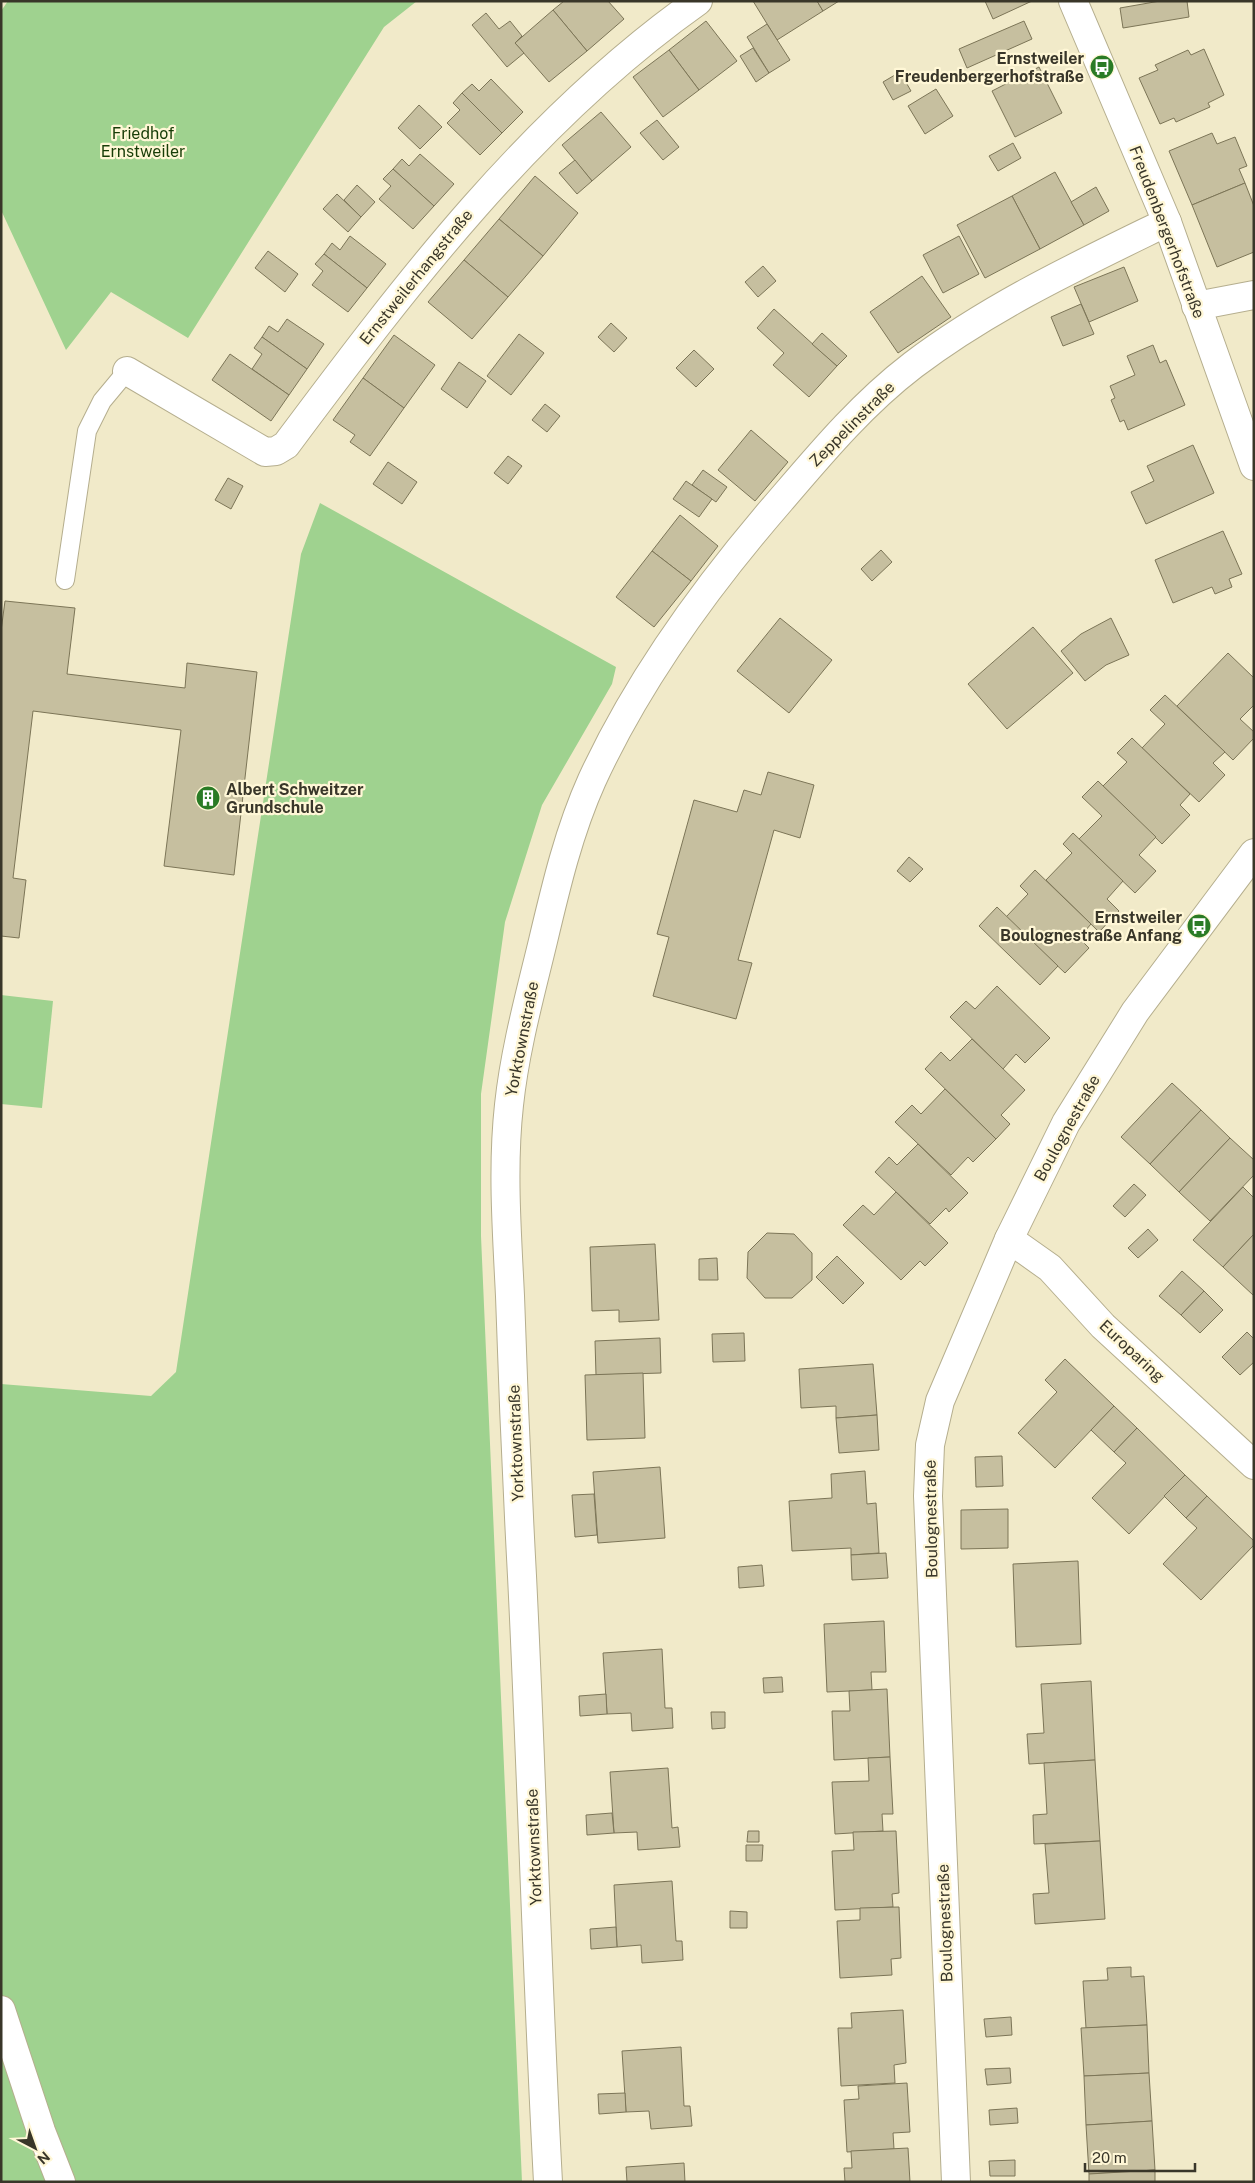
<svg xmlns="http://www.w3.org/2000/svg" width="1255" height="2183" viewBox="0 0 1255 2183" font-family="'Public Sans',sans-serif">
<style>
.green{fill:#9fd28f}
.building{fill:#c6bf9f;stroke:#7c7557}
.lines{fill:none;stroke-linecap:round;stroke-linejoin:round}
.service-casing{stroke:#b5ae8e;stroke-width:20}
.minor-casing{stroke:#b5ae8e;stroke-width:30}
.service{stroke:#fff;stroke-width:18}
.minor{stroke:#fff;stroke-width:28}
.labels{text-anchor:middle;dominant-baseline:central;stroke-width:4.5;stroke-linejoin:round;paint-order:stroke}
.poi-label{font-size:16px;font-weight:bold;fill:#393629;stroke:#fff7d6;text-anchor:end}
.park-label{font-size:16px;fill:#173d07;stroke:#fff7d6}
.street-label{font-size:16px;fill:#393629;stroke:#fff7d6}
</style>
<rect width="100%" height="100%" fill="#f1eac9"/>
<g class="green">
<path d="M8 1H417L384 27 188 338 111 292 66 350 1 210V11Z"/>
<path d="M320 503 616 667 612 684 542 805 505 922 481 1094V1236L522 2182H1V1384L151 1396 176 1372 301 554Z"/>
<path d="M1 995 53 1001 42 1108 1 1104Z"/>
</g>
<g class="building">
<path d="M564 1H608L624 19 587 51 553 10Z"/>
<path d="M753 1H817L823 11 777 40Z"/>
<path d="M817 1H839L823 11Z"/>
<path d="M985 1H1032L993 19Z"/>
<path d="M1160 1H1187L1189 17 1123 28 1120 8Z"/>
<path d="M553 10 587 51 549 82 515 43Z"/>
<path d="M486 13 499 29 510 21 522 36 515 43 524 53 507 67 472 25Z"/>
<path d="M706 21 737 61 699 90 669 50Z"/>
<path d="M1024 21 1032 39 967 68 959 49Z"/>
<path d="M767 24 790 60 769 73 747 37Z"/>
<path d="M753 48 769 73 756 82 740 56Z"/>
<path d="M1204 49 1224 95 1208 103 1210 107 1176 122 1174 118 1160 124 1139 78 1158 70 1155 65 1188 50 1191 55Z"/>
<path d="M669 50 699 90 663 117 633 77Z"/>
<path d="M1039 67 1062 113 1015 137 992 91Z"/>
<path d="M900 72 911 91 893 100 883 82Z"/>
<path d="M491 79 523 112 502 133 462 93 472 84 479 91Z"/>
<path d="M936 89 953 116 925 134 908 106Z"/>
<path d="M462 93 502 133 480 155 447 123 460 110 453 103Z"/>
<path d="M419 105 442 127 420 149 398 128Z"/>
<path d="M601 112 631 147 592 181 562 145Z"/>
<path d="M657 120 679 147 663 160 640 133Z"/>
<path d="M1212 133 1217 144 1235 137 1247 166 1239 169 1245 183 1192 205 1169 151Z"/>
<path d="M1013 143 1021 158 998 171 989 156Z"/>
<path d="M420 154 454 184 434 206 393 169 402 159 409 166Z"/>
<path d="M575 160 592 181 577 194 559 173Z"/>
<path d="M393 169 434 206 413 229 379 199 391 186 383 179Z"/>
<path d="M1055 172 1084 225 1040 249 1012 196Z"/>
<path d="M535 176 578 213 543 256 499 219Z"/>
<path d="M1245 183 1254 206V252L1217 267 1192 205Z"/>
<path d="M357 185 375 202 361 217 344 200Z"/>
<path d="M1096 187 1109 211 1084 225 1071 202Z"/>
<path d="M337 194 361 217 348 232 323 209Z"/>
<path d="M1012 196 1040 249 985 278 957 225Z"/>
<path d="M499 219 543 256 508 297 464 260Z"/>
<path d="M350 236 386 264 367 288 324 254 332 243 340 250Z"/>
<path d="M959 236 979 274 943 293 923 255Z"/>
<path d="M268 251 298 274 285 292 255 268Z"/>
<path d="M324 254 367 288 348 312 312 285 323 271 315 264Z"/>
<path d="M464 260 508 297 472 339 428 302Z"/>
<path d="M763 266 776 281 758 297 745 282Z"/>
<path d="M1124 267 1138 301 1089 322 1074 287Z"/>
<path d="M922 276 951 317 898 353 870 312Z"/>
<path d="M1081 304 1094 334 1063 346 1051 317Z"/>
<path d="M774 309 837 366 809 397 773 365 784 353 757 328Z"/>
<path d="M287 319 324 344 307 369 262 337 269 326 278 332Z"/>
<path d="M611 323 627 338 614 352 598 337Z"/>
<path d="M822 333 847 356 837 366 812 344Z"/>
<path d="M519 334 544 353 511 395 487 376Z"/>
<path d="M394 335 435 365 404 408 363 378Z"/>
<path d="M262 337 307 369 289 395 252 369 262 354 254 348Z"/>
<path d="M1153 345 1160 363 1166 360 1185 405 1128 430 1124 420 1120 422 1111 400 1115 398 1110 386 1135 375 1127 356Z"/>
<path d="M694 350 714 369 696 387 676 368Z"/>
<path d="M230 354 289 395 271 421 212 380Z"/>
<path d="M459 362 486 381 467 408 441 389Z"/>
<path d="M363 378 404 408 370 456 350 442 355 435 333 420Z"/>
<path d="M545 404 560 416 547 432 532 420Z"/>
<path d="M751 430 788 462 755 501 718 470Z"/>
<path d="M1193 445 1214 493 1146 524 1131 492 1154 481 1147 466Z"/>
<path d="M508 456 522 466 508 484 494 473Z"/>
<path d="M388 462 417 482 402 504 373 484Z"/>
<path d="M703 470 727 487 716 502 692 485Z"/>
<path d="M228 478 243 486 231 509 215 500Z"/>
<path d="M686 481 712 499 699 517 673 499Z"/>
<path d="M680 515 718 546 691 581 652 551Z"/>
<path d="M1223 531 1242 574 1229 579 1232 587 1215 594 1212 587 1173 603 1155 560Z"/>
<path d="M881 550 892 562 872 581 861 569Z"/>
<path d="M652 551 691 581 654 627 616 597Z"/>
<path d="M5 601 75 608 67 674 185 688 187 663 257 672 234 875 164 866 181 730 33 711 13 878 26 880 19 938 1 936V631Z"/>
<path d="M780 618 832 660 789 713 737 671Z"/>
<path d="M1111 618 1129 655 1106 665 1085 681 1061 651 1081 634Z"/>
<path d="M1033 627 1073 673 1007 729 968 684Z"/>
<path d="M1228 653 1254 678V705L1240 719 1254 732V738L1233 760 1177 706Z"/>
<path d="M1165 695 1225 752 1213 763 1225 775 1199 802 1142 748 1165 724 1150 710Z"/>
<path d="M1132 738 1190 794 1180 805 1190 815 1162 844 1103 786 1127 762 1117 753Z"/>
<path d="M768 772 814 785 800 838 774 830 738 960 752 963 736 1019 653 996 669 937 657 934 694 800 737 812 744 790 761 795Z"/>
<path d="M1098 781 1156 837 1139 855 1156 871 1135 893 1079 839 1102 816 1082 797Z"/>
<path d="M1073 833 1123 881 1107 899 1119 911 1099 932 1046 880 1072 853 1063 844Z"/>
<path d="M909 857 923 869 910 882 897 871Z"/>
<path d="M1035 870 1091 924 1079 938 1089 948 1065 973 1006 917 1028 894 1020 886Z"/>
<path d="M997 907 1058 966 1040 985 979 926Z"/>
<path d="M997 986 1050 1038 1025 1063 1016 1054 1003 1069 950 1017 966 1001 975 1009Z"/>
<path d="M972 1039 1025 1090 1001 1115 1010 1124 996 1139 925 1069 941 1052 950 1061Z"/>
<path d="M1172 1083 1201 1110 1150 1164 1121 1137Z"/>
<path d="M945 1089 996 1139 973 1162 968 1157 951 1175 895 1122 912 1105 921 1114Z"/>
<path d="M1201 1110 1230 1138 1179 1192 1150 1164Z"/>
<path d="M1230 1138 1254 1160V1175L1210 1221 1179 1192Z"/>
<path d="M918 1144 968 1193 949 1212 946 1208 930 1224 875 1172 889 1157 897 1165Z"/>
<path d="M1134 1184 1146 1195 1125 1217 1113 1206Z"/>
<path d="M1243 1187 1254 1198V1234L1223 1267 1193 1240Z"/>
<path d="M896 1192 948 1243 925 1266 920 1261 901 1280 843 1225 863 1205 874 1215Z"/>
<path d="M1148 1229 1158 1240 1138 1258 1128 1248Z"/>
<path d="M767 1233 794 1234 812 1253V1280L792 1298H765L747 1278 748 1252Z"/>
<path d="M1254 1234V1295H1253L1223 1267Z"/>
<path d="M655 1244 659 1320 619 1322V1310L592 1311 590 1247Z"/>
<path d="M837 1256 864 1283 843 1304 816 1277Z"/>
<path d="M717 1258 718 1280H699V1259Z"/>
<path d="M1182 1271 1204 1291 1181 1315 1159 1296Z"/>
<path d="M1204 1291 1223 1310 1200 1333 1181 1315Z"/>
<path d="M1247 1332 1254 1339V1362L1240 1375 1222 1357Z"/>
<path d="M744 1333 745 1361 713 1362 712 1334Z"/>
<path d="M660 1338 661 1373 596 1375 595 1341Z"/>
<path d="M1065 1359 1114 1406 1055 1468 1018 1433 1057 1392 1045 1380Z"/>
<path d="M873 1364 877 1415 836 1418V1406L801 1408 799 1369Z"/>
<path d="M643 1373 645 1438 587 1440 585 1375Z"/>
<path d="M1114 1406 1137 1428 1114 1452 1091 1430Z"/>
<path d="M877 1415 879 1450 839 1453 836 1418Z"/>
<path d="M1137 1428 1185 1475 1129 1534 1092 1498 1126 1463 1114 1452Z"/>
<path d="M1002 1456 1003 1486 976 1487 975 1457Z"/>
<path d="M660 1467 665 1538 598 1543 593 1472Z"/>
<path d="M865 1471 867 1504 876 1503 879 1553 851 1555V1548L792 1551 789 1501 832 1498 831 1474Z"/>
<path d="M1185 1475 1207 1496 1186 1518 1164 1496Z"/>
<path d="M594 1494 597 1535 575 1537 572 1495Z"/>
<path d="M1207 1496 1254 1541V1545L1201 1600 1163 1564 1197 1528 1186 1518Z"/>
<path d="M1008 1509V1548L961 1549V1510Z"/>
<path d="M886 1553 888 1578 852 1580 851 1555Z"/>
<path d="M1078 1561 1081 1644 1016 1647 1013 1564Z"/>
<path d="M762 1565 764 1586 739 1588 738 1567Z"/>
<path d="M884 1621 886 1672H871L872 1690 827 1692 824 1624Z"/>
<path d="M662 1649 665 1708H672L673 1728 632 1731 631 1713 607 1714 603 1653Z"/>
<path d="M782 1677 783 1692 764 1693 763 1678Z"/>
<path d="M1091 1681 1095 1760 1029 1764 1027 1734 1044 1733 1041 1684Z"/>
<path d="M887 1689 890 1757 834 1760 832 1711H850L849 1691Z"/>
<path d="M606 1694 607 1714 580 1716 579 1696Z"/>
<path d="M711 1712H725V1728L712 1729Z"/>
<path d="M890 1757 893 1814H882L883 1831 835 1834 832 1782 869 1781 868 1758Z"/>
<path d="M1095 1760 1100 1841 1034 1844 1033 1815 1047 1814 1044 1763Z"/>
<path d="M668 1768 672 1828 678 1827 680 1847 638 1850 637 1832 614 1833 610 1772Z"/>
<path d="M612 1813 614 1833 587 1835 586 1815Z"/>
<path d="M748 1831H759V1842H747Z"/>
<path d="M896 1831 899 1893 892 1894 893 1907 835 1910 832 1851 854 1850 853 1832Z"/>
<path d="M1100 1841 1105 1919 1035 1924 1033 1894 1049 1893 1045 1844Z"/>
<path d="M746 1845H763L762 1861H746Z"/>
<path d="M672 1881 676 1941H682L683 1960 642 1963 641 1945 617 1947 614 1885Z"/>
<path d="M899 1907 901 1958 891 1959 892 1975 840 1978 837 1921 860 1920V1908Z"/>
<path d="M730 1911 747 1912V1928H730Z"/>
<path d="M616 1927 617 1947 591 1949 590 1929Z"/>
<path d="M1131 1967V1977L1144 1976 1147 2025 1086 2028 1083 1981 1108 1980 1107 1968Z"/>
<path d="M903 2010 906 2063 894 2065 895 2083 841 2086 838 2028H852L851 2013Z"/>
<path d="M1011 2017 1012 2035 986 2037 984 2019Z"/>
<path d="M1147 2025 1149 2073 1084 2076 1081 2028Z"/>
<path d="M681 2047 684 2106H690L692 2126 651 2129 649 2111 626 2112 622 2051Z"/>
<path d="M1010 2068 1011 2083 987 2085 985 2069Z"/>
<path d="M1149 2073 1152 2121 1086 2125 1084 2076Z"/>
<path d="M907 2083 910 2132 893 2133 894 2149 847 2152 844 2100 859 2099 858 2086Z"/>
<path d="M625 2093 626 2112 599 2114 598 2094Z"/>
<path d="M1017 2108 1018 2123 990 2125 989 2110Z"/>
<path d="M1152 2121 1155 2170 1089 2174 1086 2125Z"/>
<path d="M908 2148 910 2182H845L844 2168H852L851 2151Z"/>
<path d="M1015 2160V2176H990L989 2161Z"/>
<path d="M684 2163 685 2182H627L626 2167Z"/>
<path d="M1155 2170V2182H1089V2174Z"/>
</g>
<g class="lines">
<defs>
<path id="service" d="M65 580 87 431 102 401 127 371"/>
<g id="minor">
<path d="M1073 1 1167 222 1254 466"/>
<path d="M1196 306 1254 295"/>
<path d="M127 371 265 452 276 451 286 445C407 283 531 119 698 1"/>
<path d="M1009 1239 1050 1268 1103 1326 1254 1465"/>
<path d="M1 2010 41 2131 61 2182"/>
<path d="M548 2182C537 1980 532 1778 522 1576 517 1483 513 1389 510 1296 507 1233 502 1168 509 1105 515 1049 530 995 543 941 556 886 569 831 592 780 638 680 708 584 780 501 821 453 862 404 913 365 991 306 1079 265 1167 222"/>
<path d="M956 2182 928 1496 930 1445 940 1401 1009 1239 1066 1123 1135 1012 1254 853"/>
</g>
</defs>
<use href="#service" class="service-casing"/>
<use href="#minor" class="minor-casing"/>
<use href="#service" class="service"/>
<use href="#minor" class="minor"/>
</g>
<defs>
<symbol id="bus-disc" viewBox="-11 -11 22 22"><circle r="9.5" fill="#2a7b25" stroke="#fff7d6"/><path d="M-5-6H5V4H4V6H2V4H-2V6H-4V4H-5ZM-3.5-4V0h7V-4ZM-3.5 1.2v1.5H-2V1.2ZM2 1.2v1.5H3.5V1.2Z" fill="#fff"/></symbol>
<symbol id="building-disc" viewBox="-11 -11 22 22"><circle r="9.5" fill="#2a7b25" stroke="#fff7d6"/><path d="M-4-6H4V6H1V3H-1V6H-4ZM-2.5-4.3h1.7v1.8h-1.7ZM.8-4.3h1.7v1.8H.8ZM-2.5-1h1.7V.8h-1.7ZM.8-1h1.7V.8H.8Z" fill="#fff"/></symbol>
</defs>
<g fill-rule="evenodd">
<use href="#bus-disc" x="1088" y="53" width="28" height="28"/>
<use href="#building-disc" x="194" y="784" width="28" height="28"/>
<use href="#bus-disc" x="1185" y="912" width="28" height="28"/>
</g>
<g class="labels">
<g class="poi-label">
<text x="1084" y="58">Ernstweiler<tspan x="1084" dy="18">Freudenbergerhofstraße</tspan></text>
<text x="226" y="789" text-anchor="start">Albert Schweitzer<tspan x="226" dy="18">Grundschule</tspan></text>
<text x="1182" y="917">Ernstweiler<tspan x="1182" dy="18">Boulognestraße Anfang</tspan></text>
</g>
<g class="park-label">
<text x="143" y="133">Friedhof<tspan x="143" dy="18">Ernstweiler</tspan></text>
</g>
<g class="street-label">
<text transform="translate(1167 232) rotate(69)">Freudenbergerhofstraße</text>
<text transform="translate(416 277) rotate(-51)">Ernstweilerhangstraße</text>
<text transform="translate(852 424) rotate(-45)">Zeppelinstraße</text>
<text transform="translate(522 1039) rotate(-79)">Yorktownstraße</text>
<text transform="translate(1067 1128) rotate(-61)">Boulognestraße</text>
<text transform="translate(1132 1351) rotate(43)">Europaring</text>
<text transform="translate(516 1443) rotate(-92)">Yorktownstraße</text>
<text transform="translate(931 1519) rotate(-91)">Boulognestraße</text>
<text transform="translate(534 1847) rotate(-92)">Yorktownstraße</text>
<text transform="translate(945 1923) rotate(-92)">Boulognestraße</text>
</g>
</g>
<rect width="1255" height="2183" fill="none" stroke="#393629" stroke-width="5"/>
<g transform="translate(35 2148) rotate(139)" stroke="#fff7d6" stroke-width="4" paint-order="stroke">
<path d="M0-4L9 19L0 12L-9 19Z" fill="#393629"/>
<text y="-8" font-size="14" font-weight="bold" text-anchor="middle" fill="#393629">N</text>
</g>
<path d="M1085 2163v8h110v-8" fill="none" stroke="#393629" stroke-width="2.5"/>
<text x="1092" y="2163" font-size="15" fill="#393629" stroke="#fff7d6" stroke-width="4" paint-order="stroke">20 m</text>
</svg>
